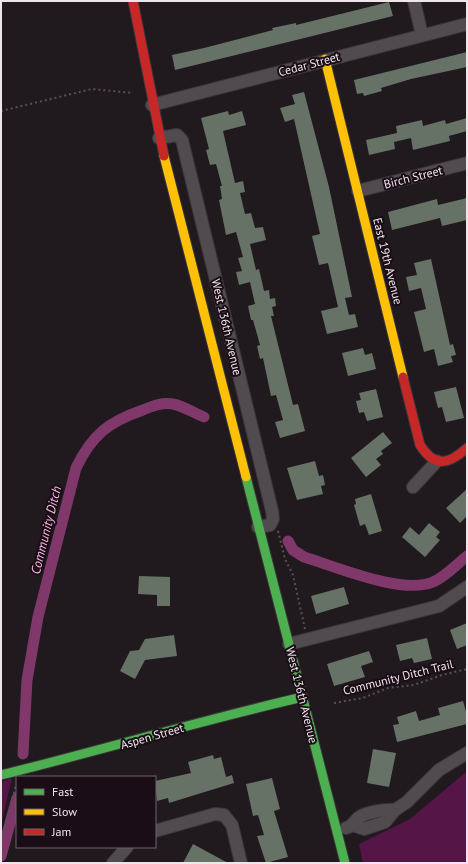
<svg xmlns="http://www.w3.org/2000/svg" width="468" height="864" viewBox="0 0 468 864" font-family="'PT Sans',sans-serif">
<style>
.green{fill:#561547}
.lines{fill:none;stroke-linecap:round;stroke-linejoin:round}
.canal{stroke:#80386b;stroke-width:11}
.building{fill:#667266}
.street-casing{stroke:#3b3639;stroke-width:14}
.fast-casing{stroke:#3b3639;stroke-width:11}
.slow-casing{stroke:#3b3639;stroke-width:11}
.jam-casing{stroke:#3b3639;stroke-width:11}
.path{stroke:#575155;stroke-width:2;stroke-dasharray:2 3;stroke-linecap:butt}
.street{stroke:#504b4e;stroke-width:12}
.fast{stroke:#4caf50;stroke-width:9}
.slow{stroke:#ffc107;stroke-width:9}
.jam{stroke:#c62828;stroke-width:9}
.labels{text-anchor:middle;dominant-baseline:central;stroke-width:4;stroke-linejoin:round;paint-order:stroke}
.street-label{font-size:12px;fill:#efe5eb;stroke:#1a0d15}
.water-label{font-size:13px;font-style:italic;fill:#fcb9e4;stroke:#1a0d15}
</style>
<rect width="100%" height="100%" fill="#20191e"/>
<g class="green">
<path d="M466 772 467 863H363L359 844 410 819Z"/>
<path d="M12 778 1 825V782Z"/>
</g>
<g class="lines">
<g class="canal">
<path d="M288 541 293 550 304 557C337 567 402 595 433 582 445 577 457 564 467 556"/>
<path d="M23 754 27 680 38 617 76 468C92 435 108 422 143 410 152 406 162 402 173 404 183 406 194 413 204 417"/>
<path d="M1 856 17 798"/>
</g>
</g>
<g class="building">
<path d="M389 2 393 16 175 70 172 55 204 48 273 30 272 28 296 23V25Z"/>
<path d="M467 52V67L411 79 381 88 382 91 364 96 363 93 357 94 354 80Z"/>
<path d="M304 92 329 187 352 297 345 298 349 315 355 314 358 327 327 334 321 311 338 307 328 263 319 265 312 236 320 234 294 119 285 122 280 108 295 104 292 95Z"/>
<path d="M228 111 229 115 242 111 246 125 223 131 235 183 243 181 245 192 240 193 245 214 251 213 255 228 263 227 266 240 250 244 256 270 259 269 264 291 269 290 270 299 275 298 276 306 272 307 274 316H271L293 405 298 404 305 431 280 438 275 422 283 420 276 395 271 396 263 358 260 359 257 346 260 345 253 320H251L248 306 255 304 250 282 239 285 236 272 242 271 238 258 243 257 236 232 226 235 219 200 222 199 220 186H222L216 164 210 165 206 150 209 149 201 118Z"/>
<path d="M467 118V131L449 136 450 141 413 150 411 138 394 142 395 149 369 155 366 140 397 133 396 126 422 120 423 126 445 120 446 124Z"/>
<path d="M467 198V220L442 226 440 218 392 230 388 212 437 199 438 205Z"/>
<path d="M431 259 450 345 453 344 456 355 451 356 453 362 438 366 434 349 424 352 414 312 426 309 421 288 409 291 406 277 417 275 414 263Z"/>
<path d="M363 348 365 355 372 353 376 369 348 376 342 353Z"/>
<path d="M456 387 464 418 446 422 442 407 438 408 434 392Z"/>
<path d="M376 389 383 417 367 421 364 412 359 413 356 401 361 400 359 393Z"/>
<path d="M383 432 392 443 381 451 383 454 376 459 381 465 366 477 351 458Z"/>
<path d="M315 461 319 476 323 475 325 485 321 486 323 494 297 500 287 468Z"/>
<path d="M467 489V516L460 523 446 508Z"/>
<path d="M371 494 382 531 369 535 365 524 360 526 354 505 356 504 355 499Z"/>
<path d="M429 523 440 532 436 537 440 540 425 557 402 537 410 527 419 535Z"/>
<path d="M139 576 170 577V606H157V595L138 594Z"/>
<path d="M344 587 349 604 316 614 311 596Z"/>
<path d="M467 623V645L457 649 450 630Z"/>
<path d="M174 635 177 656 145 660 135 679 120 671 130 651 139 650 145 639Z"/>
<path d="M427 638 432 659 414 663 412 658 400 661 396 645Z"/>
<path d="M369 651 373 662 361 666 365 677 334 686 327 664Z"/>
<path d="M463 701 467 715V724L397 742 393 725 399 724 397 717 416 711 419 721 440 715 438 708Z"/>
<path d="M373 749 396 753 389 787 367 783Z"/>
<path d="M213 755 214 759 221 757 226 777 232 775 234 783 169 803 168 798 157 801 155 781 191 773 188 762Z"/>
<path d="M272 778 280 809 274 811 288 857 266 863 257 836 264 835 258 815 253 816 246 784Z"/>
<path d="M193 844 228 863H183Z"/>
</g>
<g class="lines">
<defs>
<g id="street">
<path d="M414 1 422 35"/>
<path d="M152 105 467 24"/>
<path d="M159 138 177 135 182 140 272 511 273 519 270 525 258 527"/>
<path d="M358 191 467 163"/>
<path d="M413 487 437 461"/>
<path d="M289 644 439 606 467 587"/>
<path d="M353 825 364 829 385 822 395 810 407 802 439 770 467 753"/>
<path d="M346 828C353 826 353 823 358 818 366 812 385 809 395 810"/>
<path d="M155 831 215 814 224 815 232 825 241 863"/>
<path d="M113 863 127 847"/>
</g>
<g id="fast">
<path d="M246 477 345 863"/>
<path d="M1 775C102 750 202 720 303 697"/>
</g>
<g id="slow">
<path d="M325 59 403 377"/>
<path d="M164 156 246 477"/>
</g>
<g id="jam">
<path d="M133 1 164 156"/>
<path d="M403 377 420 445C435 468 448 465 467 448"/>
</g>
</defs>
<use href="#street" class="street-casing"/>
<use href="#fast" class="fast-casing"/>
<use href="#slow" class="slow-casing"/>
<use href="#jam" class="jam-casing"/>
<g class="path">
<path d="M1 111 92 89 132 93"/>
<path d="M278 531 285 559 293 575 305 629"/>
<path d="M334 703 363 698 388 688 414 685 442 675 467 669"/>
<path d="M1 842 16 785"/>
</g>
<use href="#street" class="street"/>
<use href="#fast" class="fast"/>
<use href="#slow" class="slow"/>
<use href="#jam" class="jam"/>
</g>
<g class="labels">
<g class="street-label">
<text transform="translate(309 64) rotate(-15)">Cedar Street</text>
<text transform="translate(413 177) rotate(-14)">Birch Street</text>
<text transform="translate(388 261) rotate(76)">East 19th Avenue</text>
<text transform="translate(227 327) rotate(77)">West 136th Avenue</text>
<text transform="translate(398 677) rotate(-14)">Community Ditch Trail</text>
<text transform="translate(302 695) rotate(76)">West 136th Avenue</text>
<text transform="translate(152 736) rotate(-16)">Aspen Street</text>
</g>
<g class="water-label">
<text transform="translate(46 530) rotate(-76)">Community Ditch</text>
</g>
</g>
<rect width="468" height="864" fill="none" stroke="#efe5eb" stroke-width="4"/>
<rect x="16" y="776" width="140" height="72" fill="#1a0d15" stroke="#6f636b"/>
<rect x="24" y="789" width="20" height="6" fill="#4caf50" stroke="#6f636b"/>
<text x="52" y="796" font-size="12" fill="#efe5eb">Fast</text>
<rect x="24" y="809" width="20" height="6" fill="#ffc107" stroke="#6f636b"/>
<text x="52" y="816" font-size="12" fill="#efe5eb">Slow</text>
<rect x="24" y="829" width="20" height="6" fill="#c62828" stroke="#6f636b"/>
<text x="52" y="836" font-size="12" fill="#efe5eb">Jam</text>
</svg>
